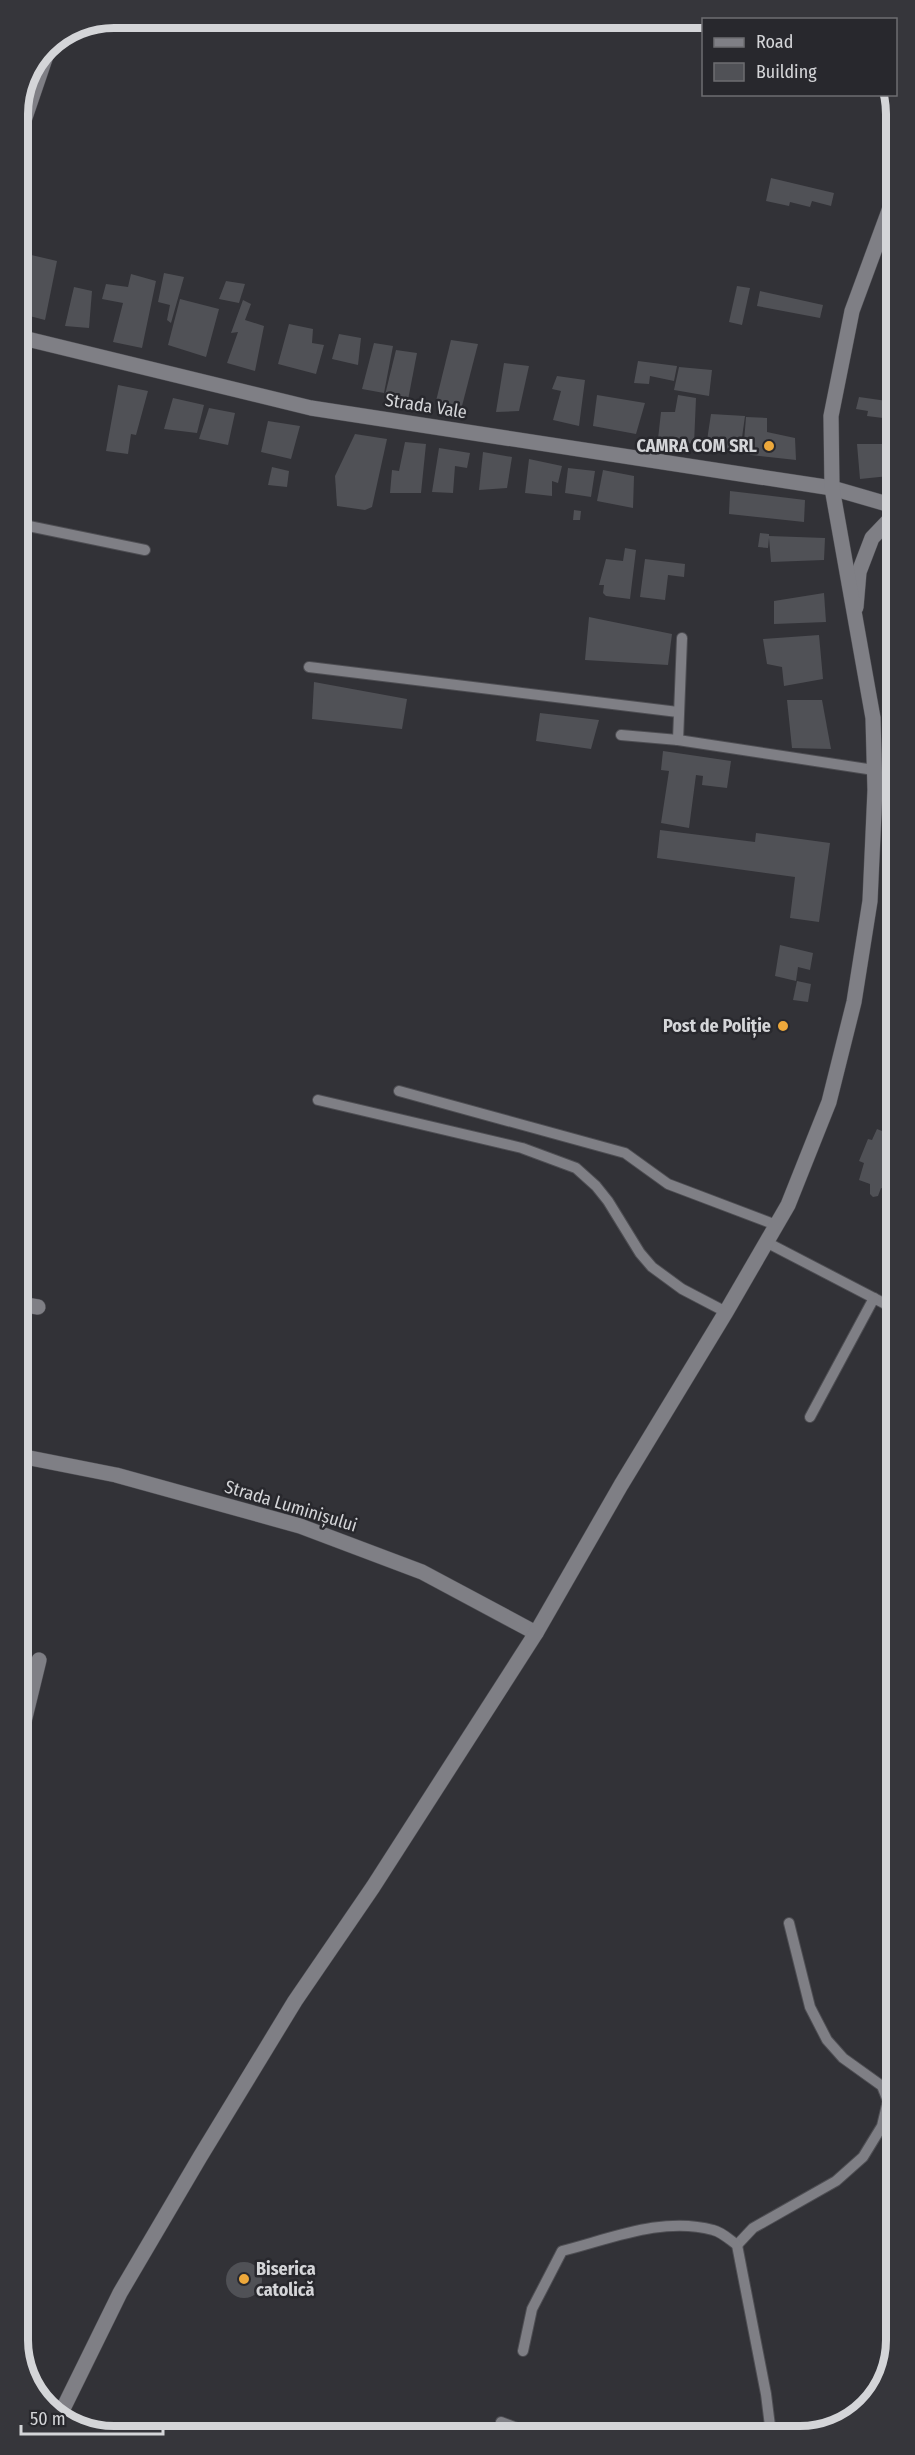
<svg xmlns="http://www.w3.org/2000/svg" width="915" height="2455" viewBox="0 0 915 2455" font-family="'Fira Sans Condensed',sans-serif">
<style>
.building{fill:#505156}
.lines{fill:none;stroke-linecap:round;stroke-linejoin:round}
.service-casing{stroke:#4e4e53;stroke-width:12}
.minor-casing{stroke:#4e4e53;stroke-width:16}
.tertiary-casing{stroke:#4e4e53;stroke-width:16}
.secondary-casing{stroke:#4e4e53;stroke-width:16}
.service{stroke:#7f7f85;stroke-width:10}
.minor{stroke:#7f7f85;stroke-width:15}
.tertiary{stroke:#7f7f85;stroke-width:15}
.secondary{stroke:#7f7f85;stroke-width:15}
.poi-dot{fill:#eda83b;stroke:#28282d;stroke-width:2}
.labels{text-anchor:middle;dominant-baseline:central;stroke-width:5;stroke-linejoin:round;paint-order:stroke}
.street-label{font-size:18px;fill:#d4d5d8;stroke:#28282d}
.poi-label{font-size:18px;font-weight:bold;fill:#d4d5d8;stroke:#28282d;text-anchor:end}
.rim{fill:none;stroke:#d4d5d8;stroke-width:8}
</style>
<rect width="100%" height="100%" fill="#323237"/>
<g class="building">
<path d="M771 178 834 193 831 206 812 201 810 207 790 202 789 206 766 201Z"/>
<path d="M27 254 57 261 45 320 18 313V286Z"/>
<path d="M164 273 184 277 171 323 167 320 170 305 158 302Z"/>
<path d="M131 274 156 281 142 348 113 342 123 303 102 299 106 284 128 287Z"/>
<path d="M226 281 245 284 239 303 219 299Z"/>
<path d="M737 286 750 288 742 325 729 322Z"/>
<path d="M74 287 92 291 89 328 65 326Z"/>
<path d="M760 291 823 305 820 318 757 306Z"/>
<path d="M180 299 219 309 206 357 168 345Z"/>
<path d="M243 300 251 304 245 320 264 326 255 371 227 363 238 332 231 333Z"/>
<path d="M289 324 313 329 312 343 324 345 316 374 278 364Z"/>
<path d="M339 334 361 338 358 365 332 359Z"/>
<path d="M451 340 478 344 462 406 436 401Z"/>
<path d="M374 343 393 346 384 393 362 389Z"/>
<path d="M396 350 417 353 408 400 385 395Z"/>
<path d="M638 361 677 366 674 381 650 376 649 384 634 383Z"/>
<path d="M504 363 529 366 519 411 496 412Z"/>
<path d="M679 367 712 370 709 396 674 390Z"/>
<path d="M557 376 585 380 579 426 553 420 561 391 552 389Z"/>
<path d="M118 385 148 391 136 435 131 434 128 454 106 451Z"/>
<path d="M597 395 645 403 636 434 593 426Z"/>
<path d="M678 395 696 398 694 444 658 439 661 412H675Z"/>
<path d="M859 397 894 402V408L885 407 883 418 867 416 868 411 856 409Z"/>
<path d="M173 398 204 405 197 433 164 429Z"/>
<path d="M209 408 235 413 228 445 199 439Z"/>
<path d="M711 414 745 416 740 452 706 447Z"/>
<path d="M746 417 767 418V432L795 438 796 460 743 454Z"/>
<path d="M268 421 300 426 291 459 261 452Z"/>
<path d="M355 434 387 439 372 507 365 510 337 506 335 476Z"/>
<path d="M405 442 426 444 421 493H390L392 470 399 471Z"/>
<path d="M857 444H885L890 446 892 466H888L889 476 860 479Z"/>
<path d="M439 448 470 453 467 468 455 466 453 493 432 492Z"/>
<path d="M483 452 512 457 507 488 479 490Z"/>
<path d="M529 459 562 466 558 483 552 481V496L525 493Z"/>
<path d="M272 467 289 471 287 487 268 485Z"/>
<path d="M568 468 595 471 591 497 565 493Z"/>
<path d="M603 470 634 476 633 508 597 501Z"/>
<path d="M730 491 805 500 804 522 729 514Z"/>
<path d="M574 510 581 511 580 520H573Z"/>
<path d="M760 533 769 534V536L825 538 824 560 771 562 769 538 768 548 758 547Z"/>
<path d="M625 548 636 550 630 599 606 596 603 593 604 585H599L606 559 623 561Z"/>
<path d="M645 559 685 564 684 577 668 575 665 600 640 597Z"/>
<path d="M824 593 826 622 774 624V601Z"/>
<path d="M589 617 672 634 668 665 585 660Z"/>
<path d="M819 635 823 679 784 686 782 667 767 664 763 639Z"/>
<path d="M314 682 407 699 402 729 312 719Z"/>
<path d="M787 700H822L831 749 792 748Z"/>
<path d="M540 713 599 720 591 749 536 741Z"/>
<path d="M663 751 731 761 727 788 702 785 703 776 696 775 689 828 661 823 669 771 661 770Z"/>
<path d="M660 830 755 842 756 833 830 843 819 922 790 918 795 877 657 858Z"/>
<path d="M780 945 813 953 810 970 798 967 796 981 775 976Z"/>
<path d="M797 981 811 984 808 1002 793 1000Z"/>
<path d="M877 1129 895 1136V1190L890 1188 889 1191 881 1188 878 1196 873 1197 870 1194V1184L859 1180 864 1163 859 1161 868 1139 872 1140Z"/>
<circle cx="244" cy="2280" r="18"/>
</g>
<g class="lines">
<defs>
<g id="service">
<path d="M19 381 27 339"/>
<path d="M19 524 145 550"/>
<path d="M309 667 678 712"/>
<path d="M621 735 678 740 874 770"/>
<path d="M678 740 682 638"/>
<path d="M875 790 895 792"/>
<path d="M399 1091 625 1153 668 1184 776 1225"/>
<path d="M318 1100 522 1148 576 1168 596 1186 608 1201 640 1253 652 1267 682 1289 726 1312"/>
<path d="M766 1242 895 1309"/>
<path d="M810 1417 874 1298"/>
<path d="M737 2245 753 2228 836 2181 863 2157 882 2126 888 2101 882 2086 843 2058 827 2040 810 2007 789 1923"/>
<path d="M523 2351 532 2309 562 2251C610 2239 663 2216 713 2230 722 2232 730 2240 737 2245L766 2394 770 2426 768 2434"/>
<path d="M501 2422 536 2435"/>
</g>
<g id="minor">
<path d="M18 138 50 44"/>
<path d="M832 488 894 506"/>
<path d="M856 607 859 572 872 538 894 515"/>
<path d="M20 1304 38 1307"/>
<path d="M20 1456 116 1475 300 1526 422 1572 536 1633"/>
<path d="M20 1738 39 1660"/>
</g>
<path id="tertiary" d="M19 337 311 408 832 488"/>
<path id="secondary" d="M59 2417 120 2293 200 2157 295 2001 373 1887 536 1633 621 1485 726 1312 788 1205 829 1102 854 1002 870 901 875 790 873 718 832 488 831 416 852 311 894 197"/>
</defs>
<use href="#service" class="service-casing"/>
<use href="#minor" class="minor-casing"/>
<use href="#tertiary" class="tertiary-casing"/>
<use href="#secondary" class="secondary-casing"/>
<use href="#service" class="service"/>
<use href="#minor" class="minor"/>
<use href="#tertiary" class="tertiary"/>
<use href="#secondary" class="secondary"/>
</g>
<g class="poi-dot">
<circle cx="769" cy="446" r="6"/>
<circle cx="783" cy="1026" r="6"/>
<circle cx="244" cy="2279" r="6"/>
</g>
<g class="labels">
<g class="street-label">
<text transform="translate(426 406) rotate(9)">Strada Vale</text>
<text transform="translate(291 1506) rotate(17)">Strada Luminișului</text>
</g>
<g class="poi-label">
<text x="757" y="446">CAMRA COM SRL</text>
<text x="771" y="1026">Post de Poliție</text>
<text x="256" y="2269" text-anchor="start">Biserica<tspan x="256" dy="21">catolică</tspan></text>
</g>
</g>
<path d="M0 0H915V2455H0ZM114 28H800A86 86 0 0 1 886 114V2340A86 86 0 0 1 800 2426H114A86 86 0 0 1 28 2340V114A86 86 0 0 1 114 28Z" fill="#36363b" fill-rule="evenodd"/>
<path class="rim" d="M114 28H800A86 86 0 0 1 886 114V2340A86 86 0 0 1 800 2426H114A86 86 0 0 1 28 2340V114A86 86 0 0 1 114 28Z"/>
<rect x="702" y="18" width="195" height="78" fill="#28282d" stroke="#6d6d71" stroke-width="1.5"/>
<rect x="714" y="38" width="30" height="9" fill="#7f7f85" stroke="#6d6d71" stroke-width="1.5"/>
<text x="756" y="48" font-size="18" fill="#d4d5d8">Road</text>
<rect x="714" y="63" width="30" height="18" fill="#505156" stroke="#6d6d71" stroke-width="1.5"/>
<text x="756" y="78" font-size="18" fill="#d4d5d8">Building</text>
<path d="M21 2425v9h142v-9" fill="none" stroke="#d4d5d8" stroke-width="3"/>
<text x="30" y="2425" font-size="18" fill="#d4d5d8" stroke="#28282d" stroke-width="4.5" paint-order="stroke">50 m</text>
</svg>
